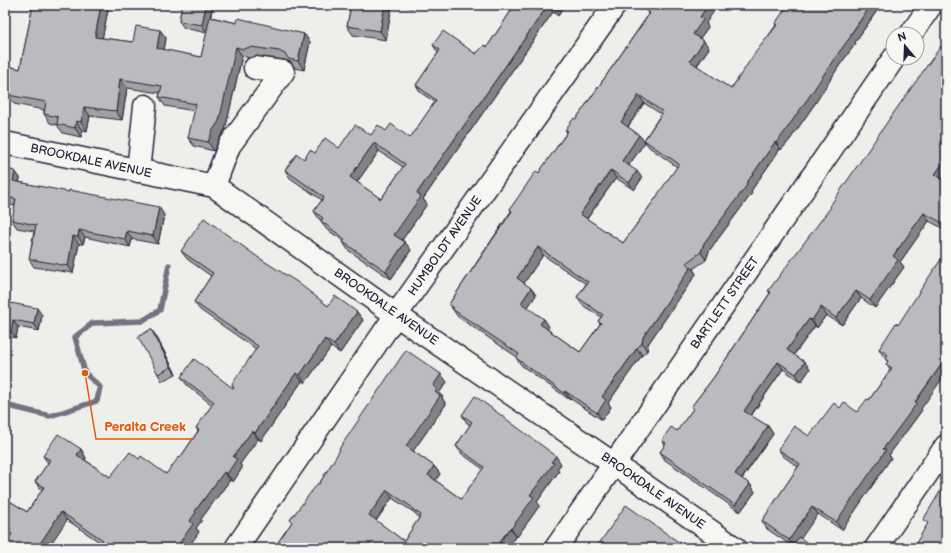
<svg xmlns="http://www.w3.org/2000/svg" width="951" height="553" viewBox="0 0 951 553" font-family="'Balsamiq Sans',sans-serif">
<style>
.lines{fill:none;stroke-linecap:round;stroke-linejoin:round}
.stream{stroke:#727281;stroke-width:5.5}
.minor-casing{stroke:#22223b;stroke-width:25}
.major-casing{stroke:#22223b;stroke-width:25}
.minor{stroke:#f6f6f2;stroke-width:22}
.major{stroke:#f6f6f2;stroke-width:22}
.wall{fill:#a1a1a4;stroke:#22223b;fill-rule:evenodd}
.shaded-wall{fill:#838386;stroke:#22223b}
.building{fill:#bbbbbf;stroke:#22223b;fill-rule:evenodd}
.labels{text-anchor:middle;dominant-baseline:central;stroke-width:3.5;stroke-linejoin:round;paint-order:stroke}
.street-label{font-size:12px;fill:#22223b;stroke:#f6f6f2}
.leader{fill:none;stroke:#e8590c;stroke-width:1.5}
.callout-dot{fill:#e8590c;stroke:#f6f6f2;stroke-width:1.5}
.callout-label{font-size:13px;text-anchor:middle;font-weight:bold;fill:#e8590c;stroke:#f6f6f2;stroke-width:3.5;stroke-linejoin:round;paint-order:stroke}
</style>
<rect width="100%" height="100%" fill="#eeeeeb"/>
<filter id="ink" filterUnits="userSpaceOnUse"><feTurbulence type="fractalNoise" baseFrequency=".025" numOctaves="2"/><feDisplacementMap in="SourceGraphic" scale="8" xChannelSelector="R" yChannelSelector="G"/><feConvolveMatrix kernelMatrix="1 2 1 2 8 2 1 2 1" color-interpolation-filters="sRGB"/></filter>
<g filter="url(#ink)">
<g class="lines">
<g class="stream">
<path d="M5 55 8 69"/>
<path d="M5 405 50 416 97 401 100 387 85 373 75 337 93 323 142 321 160 310 169 265"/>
</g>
<defs>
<g id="minor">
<path d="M911 34 931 5"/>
<path d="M5 143 214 186 396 315 614 464 735 548"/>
<path d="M138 171 145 106"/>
<path d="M214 186 229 146 283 72 255 68"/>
<path d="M236 548 396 315 615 5"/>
<path d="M556 548 894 58"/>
</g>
<path id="major" d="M876 548 946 446"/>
</defs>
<use href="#minor" class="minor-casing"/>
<use href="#major" class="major-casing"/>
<use href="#minor" class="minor"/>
<use href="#major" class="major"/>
</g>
<g class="wall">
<path d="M33 5H109L102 38 133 42 160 30 166 38 164 50 201 57 207 33 184 28 179 21 182 5H209L212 9 211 17 237 23 304 34 310 42 304 70 295 68 291 62 285 60 257 56 249 58 242 56 225 130 219 139 214 151 194 146 188 138 195 111 165 106 159 97 160 93 127 88 122 120 90 116 87 131 82 130 81 137 63 133 57 125 50 123 44 114V110L14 104 11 99 5 98V65L20 69Z"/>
<path d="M322 5H392L386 40 353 35 347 26 350 10Z"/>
<path d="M396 5H412V8Z"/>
<path d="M515 5H565L558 16 553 12 423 199 427 204 402 240 411 250 391 279 348 250 343 242 344 241 326 229 321 221V220L319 219 314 211 322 200 290 178 285 170 315 153 339 148 371 135 386 131 410 138 435 102 421 93 416 85 438 53 433 45 476 54 478 52 487 47ZM379 151 403 167 381 199 357 182Z"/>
<path d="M780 5H881L855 42 856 43 839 66 816 102 789 141 781 150 780 149 751 191 752 193 709 251 706 260 693 269 696 274 648 344 647 351 642 355 608 403 611 407 602 420 571 399 570 400 522 366 516 358 517 357 458 317 449 304 511 211 510 209 539 173 567 132 565 130 576 119 649 14 645 9 706 23 708 27 700 38 709 48 697 66 731 89 776 25 775 24 786 9ZM644 103 661 114 644 140 649 147 677 167 658 195 623 243 587 219 616 178 634 190 642 178 629 165 645 142 639 135 628 127ZM543 255 586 284 577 297 582 305 601 317 598 321 600 324 580 352 547 329 549 327 544 319 527 308 536 295 524 283Z"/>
<path d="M5 169 15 171 20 178 19 182 164 215 158 244 132 239 130 247 85 237 83 244H79L73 273 34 267 29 259 34 231 17 228 12 220 15 206 5 204Z"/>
<path d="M942 179 946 182V230L929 221 900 262 904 267 875 308 861 298 842 325 826 315 817 328 815 326 794 355 810 369 801 382 783 369 751 416 768 426 773 434 742 479 750 484 755 492 740 512 665 460 660 452 665 445 662 440 677 431 693 409 691 407 714 377 770 293 768 291Z"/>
<path d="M181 251 259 258 328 306 357 312 363 320 340 353 331 347 305 383 302 381 261 441 258 439 240 464 242 468 233 482 230 480 201 519 202 520 196 528 199 532 101 543 67 520 10 537 5 534V498L27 512 42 490 35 482 48 463 43 456 81 449 86 458 85 460 110 477 139 459 166 474 180 458 198 431 196 428 212 405 187 385 181 377 234 389 256 349 200 310 194 302 211 276 187 259Z"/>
<path d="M5 302 42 315 39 331 18 327 16 338 5 336Z"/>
<path d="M898 325 921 409 922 410 889 455 891 458 842 530 818 514 792 546 767 529 762 521 798 467 783 456 778 449 809 436 840 408 857 412 869 400 890 370 886 364 888 362 885 359 886 358 884 357 879 349Z"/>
<path d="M151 329 156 336 176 374 162 381 158 374Z"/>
<path d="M447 382 439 393 443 397 442 398 446 404 413 451 434 466 440 474 435 480 461 499 483 469 462 454 456 446 470 425 467 423 462 415 561 464 557 469 559 471 537 502 540 505 517 537 516 536 507 548H274L292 522 290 520 319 484 340 451 339 449ZM392 498 415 513 419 518 404 541 376 521Z"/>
</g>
<g class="shaded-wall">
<path d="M101 5H109L101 45 95 37Z"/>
<path d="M206 5H209L212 9 207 33 202 25Z"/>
<path d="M385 5H392L386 40 380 31Z"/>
<path d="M548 5 553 12 423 199 427 204 400 243 394 235 417 193Z"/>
<path d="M555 5H565L558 16 552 8Z"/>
<path d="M708 5H718L706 23 708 27 698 41 693 34 700 17Z"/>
<path d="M871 5H881L855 42 856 43 839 66 816 102 789 141 781 150 776 143Z"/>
<path d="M160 30 166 38 163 57 157 48Z"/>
<path d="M304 34 310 42 304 70 298 61Z"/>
<path d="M704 41 709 48 695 68 690 61Z"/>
<path d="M236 47 242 56 225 130 219 139 214 151 208 142Z"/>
<path d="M120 79 127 88 122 120 116 111Z"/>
<path d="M639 95 644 103 626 129 621 122Z"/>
<path d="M84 107 90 116 87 131 81 122Z"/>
<path d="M76 121 82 130 81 137 75 128Z"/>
<path d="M639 135 645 142 627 168 622 161Z"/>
<path d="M775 142 780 149 751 191 752 193 709 251 706 260 701 252 704 243Z"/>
<path d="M374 143 379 151 355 185 350 177Z"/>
<path d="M946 159V173L940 182 935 174Z"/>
<path d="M611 170 616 178 585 221 580 214Z"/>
<path d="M15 171 20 178 18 188 13 181Z"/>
<path d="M637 171 642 178 634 190 629 183Z"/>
<path d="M159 207 164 215 158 244 153 236Z"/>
<path d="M924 213 929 221 900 262 904 267 875 308 870 300 893 256Z"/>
<path d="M79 230 85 237 83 244 78 237Z"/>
<path d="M127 231 132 239 130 247 125 239Z"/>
<path d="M73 236 79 244 73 273 68 266Z"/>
<path d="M405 242 411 250 391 279 386 271Z"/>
<path d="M5 246 8 250 5 265Z"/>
<path d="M538 247 543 255 522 286 517 278Z"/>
<path d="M691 267 696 274 648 344 647 351 642 343 643 337Z"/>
<path d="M531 288 536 295 526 310 521 303Z"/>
<path d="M856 291 861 298 842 325 836 318Z"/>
<path d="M821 307 826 315 817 328 812 320Z"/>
<path d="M37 308 42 315 39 331 34 324Z"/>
<path d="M357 312 363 320 340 353 334 345Z"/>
<path d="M544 319 549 327 545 332 540 324Z"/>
<path d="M809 319 815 326 792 357 787 350Z"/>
<path d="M13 320 18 327 16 338 11 332Z"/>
<path d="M151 329 156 336 176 374 171 367Z"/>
<path d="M325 339 331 347 305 383 300 375Z"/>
<path d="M637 348 642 355 608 403 611 407 602 420 597 413 602 397Z"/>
<path d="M946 358V373L921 409 922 410 889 455 891 458 842 530 836 522 883 449Z"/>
<path d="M778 362 783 369 749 418 744 411Z"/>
<path d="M805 362 810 369 801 382 796 374Z"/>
<path d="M296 373 302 381 261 441 255 433Z"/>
<path d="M441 374 447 382 439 393 443 397 442 398 446 404 411 454 406 446 435 392 433 386Z"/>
<path d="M565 391 571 399 570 400 564 393Z"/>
<path d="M768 426 773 434 740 481 735 474Z"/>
<path d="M252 431 258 439 240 464 242 468 233 482 227 474 233 457Z"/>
<path d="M81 449 86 458 83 463 77 455Z"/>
<path d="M556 456 561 464 557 469 559 471 537 502 540 505 517 537 511 529 530 495 551 462Z"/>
<path d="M434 466 440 474 434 483 428 475Z"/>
<path d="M224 472 230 480 201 519 202 520 196 528 199 532 188 548H176L195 511Z"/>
<path d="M750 484 755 492 740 512 735 505Z"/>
<path d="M387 490 392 498 374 523 369 515Z"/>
<path d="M812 507 818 514 794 548 789 540Z"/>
<path d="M61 512 67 520 48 548H37Z"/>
<path d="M510 528 516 536 507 548H495Z"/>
</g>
<g class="building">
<path d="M33 5H101L95 37 133 42 136 26 160 30 157 48 201 57 210 17 237 23 238 18 304 34 298 61 289 59 285 54 279 51 251 47 243 49 236 47 219 121 213 130 208 142 188 138 196 104 159 97 162 86 120 79 116 111 84 107 81 122 76 121 75 128 57 124 58 117 44 114 46 102 8 95 9 91 5 90V65L20 69Z"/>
<path d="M182 5H206L202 25 179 21Z"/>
<path d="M351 5H385L380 31 347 26Z"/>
<path d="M515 5H548L417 193 421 196 394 235 405 242 386 271 343 242 345 239 321 221 323 218 314 211 324 197 285 170 297 154 304 159 310 150 315 153 325 138 339 148 355 125 371 135 378 125 386 131 391 124 410 138 436 100 416 85 440 50 433 45 443 31 476 54 477 52H478L484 45 487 47ZM374 143 405 164 381 199 350 177Z"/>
<path d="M548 5H555L552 8Z"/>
<path d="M648 5H708L700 17 703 20 693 34 704 41 690 61 731 89 755 53 777 25 775 24 787 6 785 5H871L850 35 851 36 834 59 811 94 783 134 776 143 775 142 746 184 747 185 704 243 701 252 686 263 691 267 643 337 642 343 637 348 602 397 606 400 597 413 565 391 564 393 516 358 519 354 452 309 454 308 449 304 512 211 510 209 536 171 539 173 542 168 568 131 565 130 574 118 576 119 650 13 645 9ZM639 95 663 112 644 140 679 164 658 194V195L623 243 580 214 611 170 629 183 637 171 622 161 639 135 621 122ZM538 247 588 282 577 297 603 315 598 321 601 323 580 352 540 324 544 319 521 303 531 288 517 278Z"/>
<path d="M946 39V159L935 174 946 182V225L924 213 893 256 898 260 870 300 856 291 836 318 821 307 812 320 809 319 787 350 805 362 796 374 778 362 744 411 768 426 735 474 750 484 735 505 660 452 666 443 662 440 671 427 677 431 693 409 691 407 714 377 771 292 768 291 831 207 830 206 890 118Z"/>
<path d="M5 169 15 171 13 181 69 192V190L159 207 153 236 127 231 125 239 79 230 78 237 73 236 68 266 29 259 36 225 12 220 16 199 5 197Z"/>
<path d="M204 218 259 258 297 282 328 306 335 296 357 312 334 345 325 339 300 375 296 373 255 433 252 431 233 457 237 459 227 474 224 472 195 511 196 512 190 521 193 524 176 548H97L103 540 61 512 37 548H5V544L12 534 5 529V498L27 512 44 487 35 482 50 460 43 456 58 434 81 449 77 455 110 477 130 452 139 459 141 456 166 474 179 457 180 458 199 430 196 428 214 402 181 377 194 359 234 389 232 384 258 346 194 302 213 273 181 251Z"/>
<path d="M946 252V358L915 402 917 403 883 449 886 450 836 522 812 507 789 540 762 521 800 464 778 449 794 426 809 436 834 403 840 408 844 402 857 412 867 399 869 400 892 368 886 364 888 361 885 359 888 355 879 349 896 323 898 325 927 280Z"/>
<path d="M5 302 37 308 34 324 13 320 11 332 5 330Z"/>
<path d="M151 329 171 367 158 374 138 337Z"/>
<path d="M406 350 441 374 433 386 437 389 435 392 440 396 406 446 434 466 428 475 461 499 484 467 456 446 472 422 462 415 475 396 556 456 551 462 554 463 530 495 534 497 511 529 510 528 495 548H363L362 547 361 548H274L292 522 290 520 318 483 319 484 340 450 339 449ZM387 490 413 508 412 509 421 515 404 541 369 515Z"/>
<path d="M946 488V548H913L928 523 923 520 941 490 944 492Z"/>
<path d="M626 505 687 548H596Z"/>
<path d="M799 537 815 548H791Z"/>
</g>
</g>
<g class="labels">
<g class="street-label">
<text transform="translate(91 161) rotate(12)">BROOKDALE AVENUE</text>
<text transform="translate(445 246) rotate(-55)">HUMBOLDT AVENUE</text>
<text transform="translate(725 303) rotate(-55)">BARTLETT STREET</text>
<text transform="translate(386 307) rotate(35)">BROOKDALE AVENUE</text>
<text transform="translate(653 491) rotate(35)">BROOKDALE AVENUE</text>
</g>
</g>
<path class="leader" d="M85 373L96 439H194"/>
<circle class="callout-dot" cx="85" cy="373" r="4"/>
<g class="callout-label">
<text x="145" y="431">Peralta Creek</text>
</g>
<rect width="951" height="553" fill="none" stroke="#f6f6f2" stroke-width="20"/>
<rect x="10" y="10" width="931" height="533" fill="none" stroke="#22223b" stroke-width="1.5" filter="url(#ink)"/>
<g transform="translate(905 46) rotate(341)"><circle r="19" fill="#f6f6f2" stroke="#a1a1a9"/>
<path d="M0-3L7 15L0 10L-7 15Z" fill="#22223b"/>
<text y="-6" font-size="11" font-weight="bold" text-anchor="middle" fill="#22223b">N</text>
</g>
</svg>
